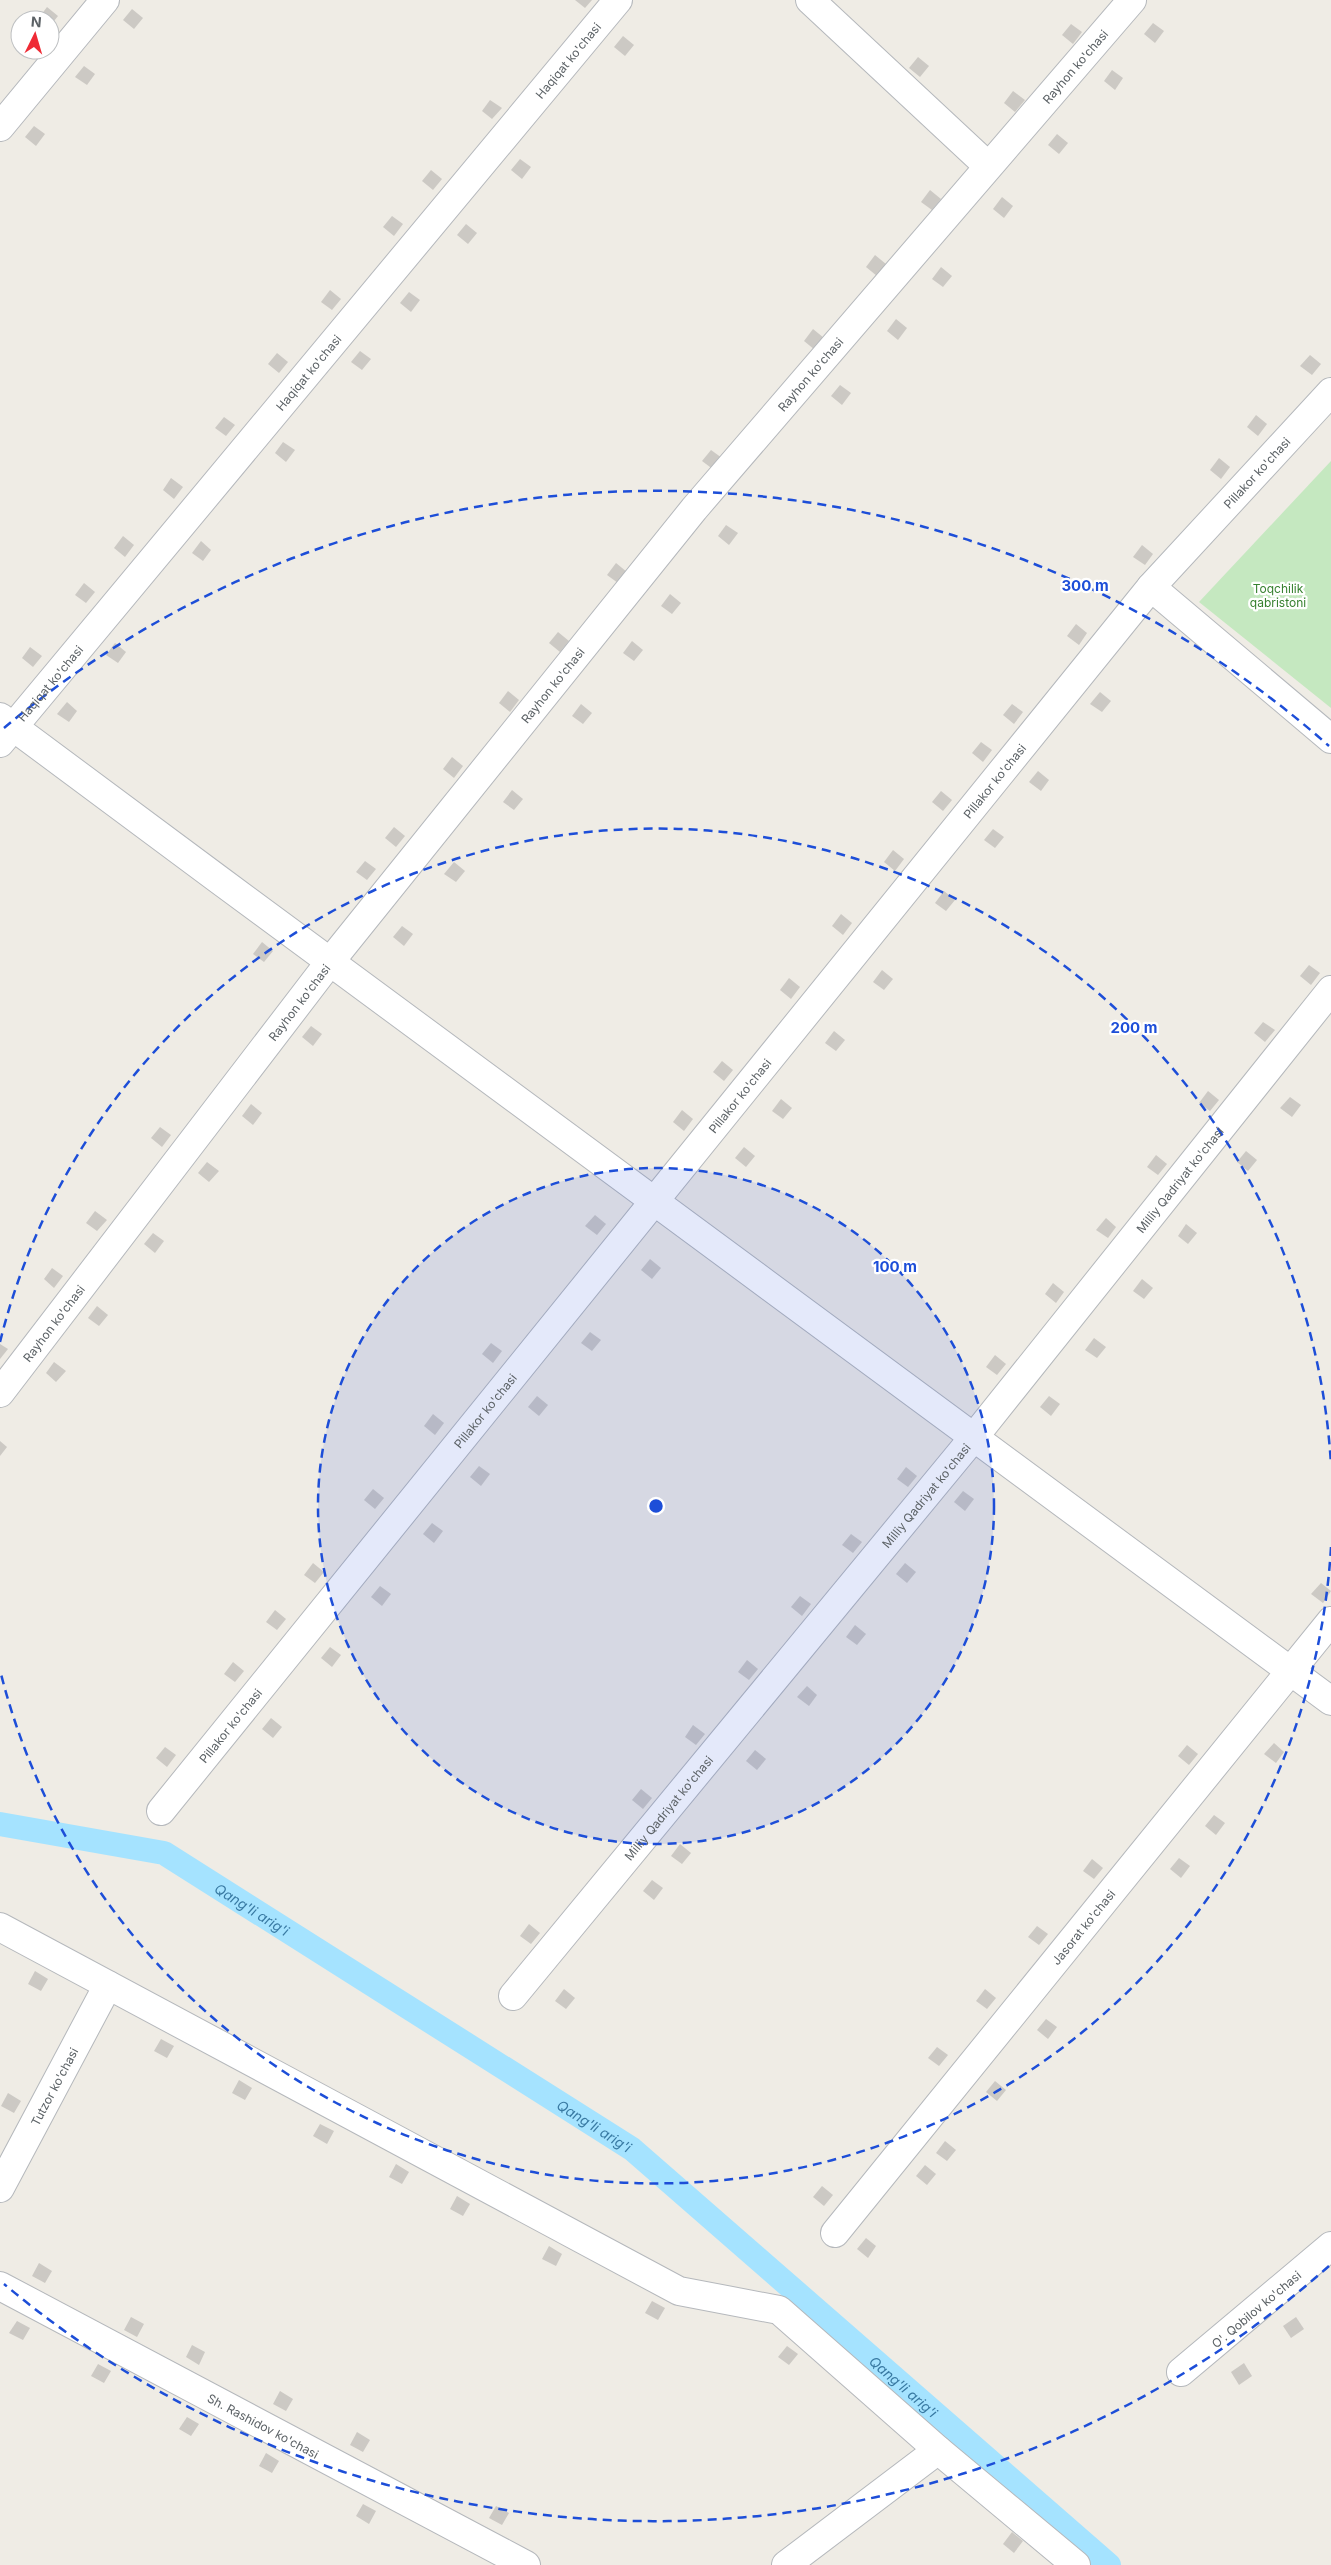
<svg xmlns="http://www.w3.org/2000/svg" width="1331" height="2565" viewBox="0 0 1331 2565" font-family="Inter,sans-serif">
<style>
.green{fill:#c5e8c0}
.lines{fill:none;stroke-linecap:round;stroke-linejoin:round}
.canal{stroke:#a5e3ff;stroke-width:24}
.building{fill:#ccc9c4}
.minor-casing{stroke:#b5b8bc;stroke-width:30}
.minor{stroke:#fff;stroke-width:28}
.ring{fill:none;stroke:#1d4ed8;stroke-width:2.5;stroke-dasharray:9 6}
.labels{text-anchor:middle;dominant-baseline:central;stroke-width:4.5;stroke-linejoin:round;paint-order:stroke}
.street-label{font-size:12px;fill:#5c6266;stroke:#fff}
.park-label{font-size:12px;fill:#378130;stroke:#fff}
.water-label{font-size:14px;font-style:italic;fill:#397aa3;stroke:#fff}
.centre{fill:#1d4ed8;stroke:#fff;stroke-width:2.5}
.ring-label{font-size:15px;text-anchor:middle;font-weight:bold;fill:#1d4ed8;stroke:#fff;stroke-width:4.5;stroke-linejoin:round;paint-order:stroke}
</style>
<rect width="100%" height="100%" fill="#efece5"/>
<path class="green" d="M1331 461V708L1199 602Z"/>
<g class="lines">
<path class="canal" id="s1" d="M0 1824 164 1853 632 2149 1109 2565"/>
</g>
<g class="building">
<path d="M575 0H592L585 8Z"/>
<path d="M47 7 58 16 50 26V20L38 19Z"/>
<path d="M132 9 143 18 134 29 123 20Z"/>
<path d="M1153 23 1164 31 1155 43 1144 34Z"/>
<path d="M1071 24 1082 32 1073 44 1062 35Z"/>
<path d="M623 36 634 45 625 56 614 47Z"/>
<path d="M918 57 929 66 920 77 909 68Z"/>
<path d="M84 66 95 74 87 85 75 77Z"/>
<path d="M1112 70 1123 78 1115 90 1104 81Z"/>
<path d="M1013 91 1025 100 1015 112 1004 103Z"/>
<path d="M490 100 502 108 492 119 482 111Z"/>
<path d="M34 126 45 134 36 146 25 137Z"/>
<path d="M1057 134 1068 143 1059 154 1048 145Z"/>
<path d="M520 159 531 167 522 179 511 170Z"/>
<path d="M431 170 442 179 433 190 422 181Z"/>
<path d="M930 190 941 199 932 210 921 202Z"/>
<path d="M1002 197 1013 206 1004 218 993 209Z"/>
<path d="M392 216 403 224 394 236 383 227Z"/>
<path d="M466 224 477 233 468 244 457 235Z"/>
<path d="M875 255 886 264 877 276 866 267Z"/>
<path d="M941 267 952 276 943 287 932 279Z"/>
<path d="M330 290 341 299 332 310 321 302Z"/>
<path d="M409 292 420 300 411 312 400 303Z"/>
<path d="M896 319 907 328 898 340 887 331Z"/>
<path d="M813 329 824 338 815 350 804 341Z"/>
<path d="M360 351 371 359 362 370 351 362Z"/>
<path d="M277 353 288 362 279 373 268 364Z"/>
<path d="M1310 355 1321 364 1312 375 1300 366Z"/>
<path d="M840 385 851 393 842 405 831 396Z"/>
<path d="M1256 415 1267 424 1258 436 1247 427Z"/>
<path d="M224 417 235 425 226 436 215 428Z"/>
<path d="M283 442 295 450 286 462 275 453Z"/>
<path d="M711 450 722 458 714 470 702 461Z"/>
<path d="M1219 458 1230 467 1221 479 1210 470Z"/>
<path d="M171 478 183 487 174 499 163 490Z"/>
<path d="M726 525 738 533 729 545 718 536Z"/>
<path d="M123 536 134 545 125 557 114 548Z"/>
<path d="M201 541 211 550 203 561 192 553Z"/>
<path d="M1142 545 1153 554 1145 565 1133 557Z"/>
<path d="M616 563 627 572 618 583 607 575Z"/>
<path d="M84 583 95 592 86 603 75 595Z"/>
<path d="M670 594 681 603 672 614 661 606Z"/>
<path d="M1076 624 1087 633 1079 645 1067 636Z"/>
<path d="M558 632 569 641 560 652 549 643Z"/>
<path d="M632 641 643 650 634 661 623 653Z"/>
<path d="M115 643 126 652 118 663 106 655Z"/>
<path d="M30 647 42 656 33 667 22 658Z"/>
<path d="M508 691 519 700 510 712 499 703Z"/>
<path d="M1100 692 1111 701 1102 712 1090 704Z"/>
<path d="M67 702 77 711 69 722 57 714Z"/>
<path d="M581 704 592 713 583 724 572 716Z"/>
<path d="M1012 704 1023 712 1014 724 1003 715Z"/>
<path d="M981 742 992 750 983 762 972 753Z"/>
<path d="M452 757 463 766 454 778 443 769Z"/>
<path d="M1038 771 1049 780 1041 791 1029 782Z"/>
<path d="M512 790 523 799 514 810 503 802Z"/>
<path d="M941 791 952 800 943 811 932 802Z"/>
<path d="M394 827 405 836 396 847 385 838Z"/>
<path d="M993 829 1004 837 995 848 984 840Z"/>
<path d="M893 850 904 859 895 871 884 862Z"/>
<path d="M365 861 376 869 367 880 356 872Z"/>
<path d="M454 862 465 871 456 882 444 874Z"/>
<path d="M944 891 955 900 946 911 935 903Z"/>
<path d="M841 914 852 923 843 935 832 926Z"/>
<path d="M402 926 413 934 404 946 393 937Z"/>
<path d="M262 942 273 951 264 962 253 954Z"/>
<path d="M1309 965 1320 973 1311 985 1300 976Z"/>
<path d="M882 970 893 979 884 990 873 982Z"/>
<path d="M789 978 800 987 791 999 780 990Z"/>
<path d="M1263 1022 1275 1030 1265 1042 1254 1033Z"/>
<path d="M311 1026 322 1034 313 1046 302 1037Z"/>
<path d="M834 1031 845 1040 836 1051 825 1043Z"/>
<path d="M722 1061 733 1070 724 1081 713 1072Z"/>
<path d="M1208 1091 1219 1100 1210 1111 1199 1103Z"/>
<path d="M1290 1097 1301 1105 1292 1117 1280 1108Z"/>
<path d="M781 1099 792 1108 783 1119 772 1111Z"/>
<path d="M251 1104 262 1113 253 1125 242 1116Z"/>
<path d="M682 1110 693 1119 684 1131 673 1122Z"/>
<path d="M160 1127 171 1135 162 1147 151 1138Z"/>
<path d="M744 1147 755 1156 746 1167 735 1158Z"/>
<path d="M1246 1151 1257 1160 1248 1171 1237 1162Z"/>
<path d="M1156 1155 1167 1164 1158 1175 1147 1167Z"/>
<path d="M207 1162 219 1171 209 1182 198 1173Z"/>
<path d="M95 1211 107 1220 97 1231 86 1223Z"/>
<path d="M595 1215 606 1224 597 1235 585 1226Z"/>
<path d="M1106 1218 1116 1227 1108 1238 1096 1230Z"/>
<path d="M1186 1224 1197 1233 1188 1244 1178 1236Z"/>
<path d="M153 1233 164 1241 155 1253 144 1244Z"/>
<path d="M650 1259 661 1268 652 1279 641 1270Z"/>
<path d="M52 1268 63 1276 54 1288 44 1279Z"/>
<path d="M1142 1279 1153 1288 1144 1299 1133 1291Z"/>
<path d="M1053 1283 1064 1292 1056 1303 1045 1294Z"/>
<path d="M97 1306 108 1315 99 1326 88 1318Z"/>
<path d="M590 1332 601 1340 592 1351 581 1343Z"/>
<path d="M1094 1338 1106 1347 1097 1358 1085 1350Z"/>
<path d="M491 1343 502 1351 493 1363 482 1354Z"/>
<path d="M0 1344 8 1349 0 1359Z"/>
<path d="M995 1355 1006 1364 997 1375 986 1367Z"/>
<path d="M54 1362 66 1371 56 1382 46 1373Z"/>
<path d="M537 1396 548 1405 539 1416 528 1407Z"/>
<path d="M1049 1396 1060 1404 1051 1416 1040 1407Z"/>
<path d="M433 1414 444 1423 435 1435 424 1426Z"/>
<path d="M0 1441 7 1447 0 1456Z"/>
<path d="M479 1466 490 1474 481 1486 470 1477Z"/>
<path d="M906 1467 917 1476 908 1487 897 1479Z"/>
<path d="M373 1489 384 1498 375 1509 364 1500Z"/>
<path d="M963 1491 974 1499 965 1511 954 1502Z"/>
<path d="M432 1523 443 1531 434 1543 423 1534Z"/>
<path d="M851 1534 862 1542 853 1553 842 1545Z"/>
<path d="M313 1563 324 1572 315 1583 304 1575Z"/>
<path d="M905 1563 916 1572 907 1583 896 1574Z"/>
<path d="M1321 1583 1331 1591 1323 1603 1311 1594Z"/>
<path d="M380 1586 391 1594 382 1606 371 1597Z"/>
<path d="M800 1596 811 1604 802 1616 791 1607Z"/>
<path d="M275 1610 286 1619 277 1630 266 1622Z"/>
<path d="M855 1625 866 1634 857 1645 846 1637Z"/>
<path d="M330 1647 341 1655 332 1667 321 1658Z"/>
<path d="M747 1660 758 1669 749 1680 738 1672Z"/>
<path d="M233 1662 244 1671 235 1682 224 1674Z"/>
<path d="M807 1686 817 1695 809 1706 797 1697Z"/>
<path d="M271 1718 282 1727 273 1738 262 1729Z"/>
<path d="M693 1725 705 1734 696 1745 685 1737Z"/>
<path d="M1274 1743 1284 1752 1276 1763 1264 1754Z"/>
<path d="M1187 1745 1198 1754 1189 1765 1178 1756Z"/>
<path d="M165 1747 176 1755 167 1767 156 1758Z"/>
<path d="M755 1750 766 1759 757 1770 746 1761Z"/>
<path d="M641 1789 652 1798 643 1809 632 1800Z"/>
<path d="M1214 1815 1225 1823 1216 1835 1205 1826Z"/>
<path d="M680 1844 691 1853 682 1864 671 1856Z"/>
<path d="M1179 1858 1190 1866 1181 1878 1170 1869Z"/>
<path d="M1092 1859 1103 1868 1094 1879 1083 1871Z"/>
<path d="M652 1880 663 1888 654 1900 643 1891Z"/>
<path d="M529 1924 540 1933 531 1944 520 1936Z"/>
<path d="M1037 1926 1048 1934 1039 1945 1028 1937Z"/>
<path d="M35 1971 48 1979 41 1991 28 1984Z"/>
<path d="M564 1989 575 1998 566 2009 555 2001Z"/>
<path d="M985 1989 996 1998 987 2009 976 2001Z"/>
<path d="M1046 2019 1057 2027 1048 2039 1037 2030Z"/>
<path d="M161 2039 174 2046 167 2058 154 2051Z"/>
<path d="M937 2047 948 2055 939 2066 928 2058Z"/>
<path d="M239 2080 252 2088 245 2100 232 2093Z"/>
<path d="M995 2081 1006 2090 997 2101 986 2092Z"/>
<path d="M8 2093 21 2101 14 2113 1 2106Z"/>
<path d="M320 2124 334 2131 327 2144 313 2136Z"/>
<path d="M945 2141 956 2150 947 2161 936 2153Z"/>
<path d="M396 2164 409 2172 402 2184 389 2177Z"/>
<path d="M925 2165 936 2174 927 2185 916 2176Z"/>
<path d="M822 2186 833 2195 824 2206 813 2197Z"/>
<path d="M457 2196 470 2204 463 2216 450 2209Z"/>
<path d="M866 2238 876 2246 868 2258 857 2249Z"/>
<path d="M549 2246 562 2254 556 2266 542 2259Z"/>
<path d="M39 2263 52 2271 45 2283 32 2276Z"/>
<path d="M652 2301 665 2308 658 2320 645 2313Z"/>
<path d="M131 2317 144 2324 137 2337 124 2330Z"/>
<path d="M1296 2317 1304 2329 1291 2338 1283 2326Z"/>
<path d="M17 2321 30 2328 23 2340 9 2333Z"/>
<path d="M192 2345 205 2352 199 2365 186 2357Z"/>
<path d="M787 2346 798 2354 789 2365 778 2357Z"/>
<path d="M1244 2363 1252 2376 1239 2385 1231 2372Z"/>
<path d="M98 2364 111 2371 104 2383 91 2376Z"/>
<path d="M280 2391 293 2399 286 2411 273 2404Z"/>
<path d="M187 2417 199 2424 191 2436 179 2429Z"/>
<path d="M357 2432 370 2440 363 2452 350 2445Z"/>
<path d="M266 2453 279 2461 272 2473 259 2466Z"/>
<path d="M363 2504 376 2511 369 2524 356 2516Z"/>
<path d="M496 2506 509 2513 502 2525 489 2518Z"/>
<path d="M1012 2532 1023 2541 1014 2553 1003 2544Z"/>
</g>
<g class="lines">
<defs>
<g id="minor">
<path d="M810 0 988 166"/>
<path d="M0 127 105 0"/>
<path d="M1151 587 1331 739"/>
<path d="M0 717C442 1047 889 1370 1331 1701"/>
<path id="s2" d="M0 743 618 0"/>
<path id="s3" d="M0 1393 329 963 694 509 1132 0"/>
<path id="s4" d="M161 1811 1151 587 1331 392"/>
<path d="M0 1927 679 2291 779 2310 938 2450 1076 2565"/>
<path id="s5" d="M513 1996 974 1437 1331 990"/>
<path id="s6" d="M0 2188 108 1985"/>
<path id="s7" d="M835 2233 1331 1621"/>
<path id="s8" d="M0 2286 526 2565"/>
<path id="s9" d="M1181 2372 1331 2246"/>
<path d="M786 2565 938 2450"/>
</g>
</defs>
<use href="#minor" class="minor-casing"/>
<use href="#minor" class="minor"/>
</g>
<circle cx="656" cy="1506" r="338" fill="#1d4ed8" fill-opacity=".12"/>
<g class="ring">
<circle cx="656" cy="1506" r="338"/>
<path d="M1331 1547A676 676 0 0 1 0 1670M0 1342A676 676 0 0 1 1331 1465"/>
<path d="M1329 2266A1015 1015 0 0 1 4 2284M4 728A1015 1015 0 0 1 1329 746"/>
</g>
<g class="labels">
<g class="street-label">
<text stroke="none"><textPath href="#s2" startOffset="888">Haqiqat ko'chasi</textPath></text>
<text stroke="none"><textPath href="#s3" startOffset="1708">Rayhon ko'chasi</textPath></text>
<text stroke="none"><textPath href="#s2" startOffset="482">Haqiqat ko'chasi</textPath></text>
<text stroke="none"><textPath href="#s3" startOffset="1302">Rayhon ko'chasi</textPath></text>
<text stroke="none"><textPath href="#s4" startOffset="1730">Pillakor ko'chasi</textPath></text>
<text stroke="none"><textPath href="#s2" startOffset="78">Haqiqat ko'chasi</textPath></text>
<text stroke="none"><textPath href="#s3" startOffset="898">Rayhon ko'chasi</textPath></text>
<text stroke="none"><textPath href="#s4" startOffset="1325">Pillakor ko'chasi</textPath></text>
<text stroke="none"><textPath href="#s3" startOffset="492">Rayhon ko'chasi</textPath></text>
<text stroke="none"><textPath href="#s4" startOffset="920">Pillakor ko'chasi</textPath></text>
<text stroke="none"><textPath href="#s5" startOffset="1054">Milliy Qadriyat ko'chasi</textPath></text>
<text stroke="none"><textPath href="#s3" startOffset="88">Rayhon ko'chasi</textPath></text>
<text stroke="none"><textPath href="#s4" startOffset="515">Pillakor ko'chasi</textPath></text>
<text stroke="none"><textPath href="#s5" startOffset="649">Milliy Qadriyat ko'chasi</textPath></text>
<text stroke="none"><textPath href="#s4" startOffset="110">Pillakor ko'chasi</textPath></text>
<text stroke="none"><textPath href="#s5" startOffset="244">Milliy Qadriyat ko'chasi</textPath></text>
<text stroke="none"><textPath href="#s7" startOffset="394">Jasorat ko'chasi</textPath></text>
<text stroke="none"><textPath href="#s6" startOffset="115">Tutzor ko'chasi</textPath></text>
<text stroke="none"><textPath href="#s9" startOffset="98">O'. Qobilov ko'chasi</textPath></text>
<text stroke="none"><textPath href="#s8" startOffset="298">Sh. Rashidov ko'chasi</textPath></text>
</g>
<g class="park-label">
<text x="1278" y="588">Toqchilik<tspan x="1278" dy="14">qabristoni</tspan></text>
</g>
<g class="water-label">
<text stroke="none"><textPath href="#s1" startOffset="271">Qang'li arig'i</textPath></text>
<text stroke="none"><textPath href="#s1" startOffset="676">Qang'li arig'i</textPath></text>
<text stroke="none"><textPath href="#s1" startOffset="1081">Qang'li arig'i</textPath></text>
</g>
</g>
<circle cx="656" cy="1506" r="8" class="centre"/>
<g class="ring-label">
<text x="1085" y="591">300 m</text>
<text x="1134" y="1033">200 m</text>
<text x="895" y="1272">100 m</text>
</g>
<g transform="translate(35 35) rotate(5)"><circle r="24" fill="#ffffff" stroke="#bec0c2"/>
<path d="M0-4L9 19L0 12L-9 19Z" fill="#ef2b35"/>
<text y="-8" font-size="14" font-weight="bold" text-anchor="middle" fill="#5c6266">N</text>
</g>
</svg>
